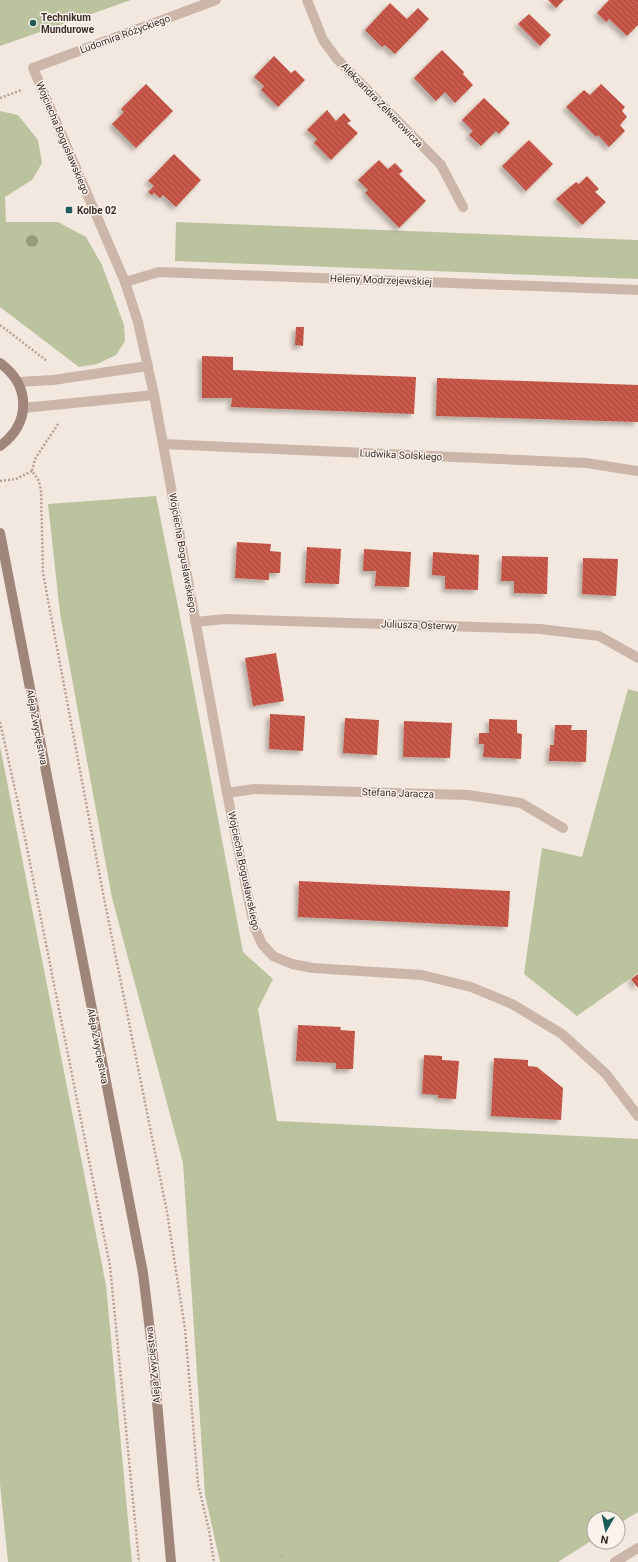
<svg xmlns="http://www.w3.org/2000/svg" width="638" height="1562" viewBox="0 0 638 1562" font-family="Roboto,sans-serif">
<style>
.grass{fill:#bbc39e}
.park{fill:url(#park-tufts)}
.building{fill:url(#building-back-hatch);filter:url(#shadow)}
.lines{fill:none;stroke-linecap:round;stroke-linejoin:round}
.path{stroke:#b8a094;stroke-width:2.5;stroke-dasharray:2 2;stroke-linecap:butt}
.street{stroke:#ccb6aa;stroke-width:10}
.secondary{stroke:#a0857b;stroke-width:10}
.tree{fill:#98997d}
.poi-dot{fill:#1e5c5a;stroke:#fbf2ec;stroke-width:1.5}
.labels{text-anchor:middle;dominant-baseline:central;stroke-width:3;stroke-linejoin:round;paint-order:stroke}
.poi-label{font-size:10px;font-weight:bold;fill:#3a2d2a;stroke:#fbf2ec;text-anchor:start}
.street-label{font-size:10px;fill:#3a2d2a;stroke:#fbf2ec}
</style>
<defs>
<pattern id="park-tufts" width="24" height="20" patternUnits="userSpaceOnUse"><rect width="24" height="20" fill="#bbc39e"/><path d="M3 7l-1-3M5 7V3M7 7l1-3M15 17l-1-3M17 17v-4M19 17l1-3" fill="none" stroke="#999f81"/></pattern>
<pattern id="building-back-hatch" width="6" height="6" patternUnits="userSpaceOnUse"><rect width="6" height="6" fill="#c85948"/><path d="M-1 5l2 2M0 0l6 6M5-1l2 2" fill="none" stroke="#a34a3c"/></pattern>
<filter id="shadow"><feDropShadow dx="-3.5" dy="3.5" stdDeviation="2" flood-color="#0004"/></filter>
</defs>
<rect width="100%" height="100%" fill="#f3e8df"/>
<g class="grass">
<path d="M0 0H131L0 46Z"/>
<path d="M0 111 18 115 38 140 42 163 32 180 5 197 6 222H58L86 237 102 265 124 325 125 341 116 355 97 364 79 367 0 307Z"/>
<path d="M176 222 638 240V279L175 261Z"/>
<path d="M156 496 186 647 243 952 273 979 258 1009 277 1121 638 1139V1512L618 1524V1518H594V1539L558 1562H220L205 1495 183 1163 112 898 60 613 48 504Z"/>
<path d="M628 689 638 692V973L577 1016 524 974 542 848 582 857Z"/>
<path d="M0 746 106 1285 132 1562H8L0 1484Z"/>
</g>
<path class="park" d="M279 1556 384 1562H280Z"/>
<g class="building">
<path d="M548 0H564L556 8Z"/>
<path d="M609 0H638V25L627 36 609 19 606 22 597 13Z"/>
<path d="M390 3 407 19 418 8 429 19 395 54 385 45 382 47 365 30Z"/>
<path d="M529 14 551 35 540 46 518 24Z"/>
<path d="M442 50 464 72 463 74 473 85 455 103 445 92 436 101 414 78Z"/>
<path d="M274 56 291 73 295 70 305 80 278 107 261 90 264 86 254 77Z"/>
<path d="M146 84 173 111 136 148 112 124 124 112 121 109Z"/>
<path d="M601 84 625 107 622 111 627 117 620 125 625 131 609 147 598 135 596 137 566 107 584 90 590 95Z"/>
<path d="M484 98 510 123 499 134 496 131 481 146 469 135 473 131 462 120Z"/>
<path d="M327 110 336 121 344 113 351 121 347 123 358 133 331 160 314 143 317 139 307 130Z"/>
<path d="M529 140 553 164 526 191 502 166Z"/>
<path d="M174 154 201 180 176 207 163 195 160 198 154 193 152 195 148 192 154 186 148 181Z"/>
<path d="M379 160 388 169 395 163 403 171 399 174 426 201 399 228 365 193 368 190 358 180Z"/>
<path d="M587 176 599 189 595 192 606 202 582 225 556 199 576 182 579 184Z"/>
<path d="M296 327H304L303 346 295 345Z"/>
<path d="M202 356 233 357V370L416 377 414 414 231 407 232 398H202Z"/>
<path d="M437 378 638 385V422L436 416Z"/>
<path d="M237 542 271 544 270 551 281 552 280 573H269V580L235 578Z"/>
<path d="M307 547 341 549 339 584 305 583Z"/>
<path d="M364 549 411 552 409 587 375 586 376 571H363Z"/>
<path d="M433 552 479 555 478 590 445 589V576L432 575Z"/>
<path d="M502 556 548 557 547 594 514 593V581H501Z"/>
<path d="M583 558 618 559 616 596 582 594Z"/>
<path d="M276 653 284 701 253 706 245 658Z"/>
<path d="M270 714 305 716 303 751 269 749Z"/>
<path d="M345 718 379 720 377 755 343 753Z"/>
<path d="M489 719 517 720V733L522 734 521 759 483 757 484 744H479V733H489Z"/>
<path d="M404 721 452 723 450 758 403 757Z"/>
<path d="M555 725H572L571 730H587L586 762 549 761 550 745H554Z"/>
<path d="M299 881 510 891 508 927 298 917Z"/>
<path d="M638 974V988L631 979Z"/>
<path d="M298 1025 341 1027 340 1030 355 1031 353 1069H336V1063L296 1061Z"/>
<path d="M424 1055 442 1056V1060L459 1061 456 1099 438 1098V1095L422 1094Z"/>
<path d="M494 1058 528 1060V1066L537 1067 563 1088 561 1120 491 1116Z"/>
</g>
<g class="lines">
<g class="path">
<path d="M0 98 22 90"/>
<path d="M0 325 47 361"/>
<path d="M58 424 35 459 32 471 39 481 41 491 43 573 103 893 167 1212 185 1329 198 1484 209 1530 214 1562"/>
<path d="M0 481 16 479 32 471"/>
<path d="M0 722 18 803 110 1266 139 1562"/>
</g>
<g class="street">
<path d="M216 0 33 68 125 282 138 322 154 395 227 793 254 926 262 944 273 956 292 964 313 968 422 975 471 987 512 1004 562 1034 606 1074 638 1116"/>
<path d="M307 0 323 40 337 59 441 165 463 207"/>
<path d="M125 282 159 272 638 290"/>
<path d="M18 382 53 380 148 366"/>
<path d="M23 408 154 395"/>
<path d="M163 444 586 463 638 471"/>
<path d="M195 622 225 619 540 629 599 636 638 658"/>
<path d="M227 793 254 789 468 795 521 803 563 828"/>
<path d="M615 1562 638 1548"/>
</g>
<g class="secondary">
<path d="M0 363C31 386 31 423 0 446"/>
<path d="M0 533 143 1273 153 1356 171 1562"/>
</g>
</g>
<circle class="tree" cx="32" cy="241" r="6"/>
<g class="poi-dot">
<circle cx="33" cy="23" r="4"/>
<rect x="65" y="206" width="8" height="8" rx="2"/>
</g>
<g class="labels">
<g class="poi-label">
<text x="41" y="17">Technikum<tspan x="41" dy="12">Mundurowe</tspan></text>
<text x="77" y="210">Kolbe 02</text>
</g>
<g class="street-label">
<text transform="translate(125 34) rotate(-20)">Ludomira Różyckiego</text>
<text transform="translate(382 105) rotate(46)">Aleksandra Zelwerowicza</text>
<text transform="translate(63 138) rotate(67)">Wojciecha Bogusławskiego</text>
<text transform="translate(381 280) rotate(2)">Heleny Modrzejewskiej</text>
<text transform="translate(401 455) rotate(3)">Ludwika Solskiego</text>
<text transform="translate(183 553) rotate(80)">Wojciecha Bogusławskiego</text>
<text transform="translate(419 625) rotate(2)">Juliusza Osterwy</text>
<text transform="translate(37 727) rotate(79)">Aleja Zwycięstwa</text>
<text transform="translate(398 793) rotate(2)">Stefana Jaracza</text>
<text transform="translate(244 871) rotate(78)">Wojciecha Bogusławskiego</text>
<text transform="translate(98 1046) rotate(79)">Aleja Zwycięstwa</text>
<text transform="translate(153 1365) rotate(-96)">Aleja Zwycięstwa</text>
</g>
</g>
<g transform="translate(606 1530) rotate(189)"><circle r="19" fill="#fbf2ec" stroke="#aea39e"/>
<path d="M0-3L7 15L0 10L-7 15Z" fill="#1e5c5a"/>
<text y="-6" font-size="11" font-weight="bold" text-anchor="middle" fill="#3a2d2a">N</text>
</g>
</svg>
